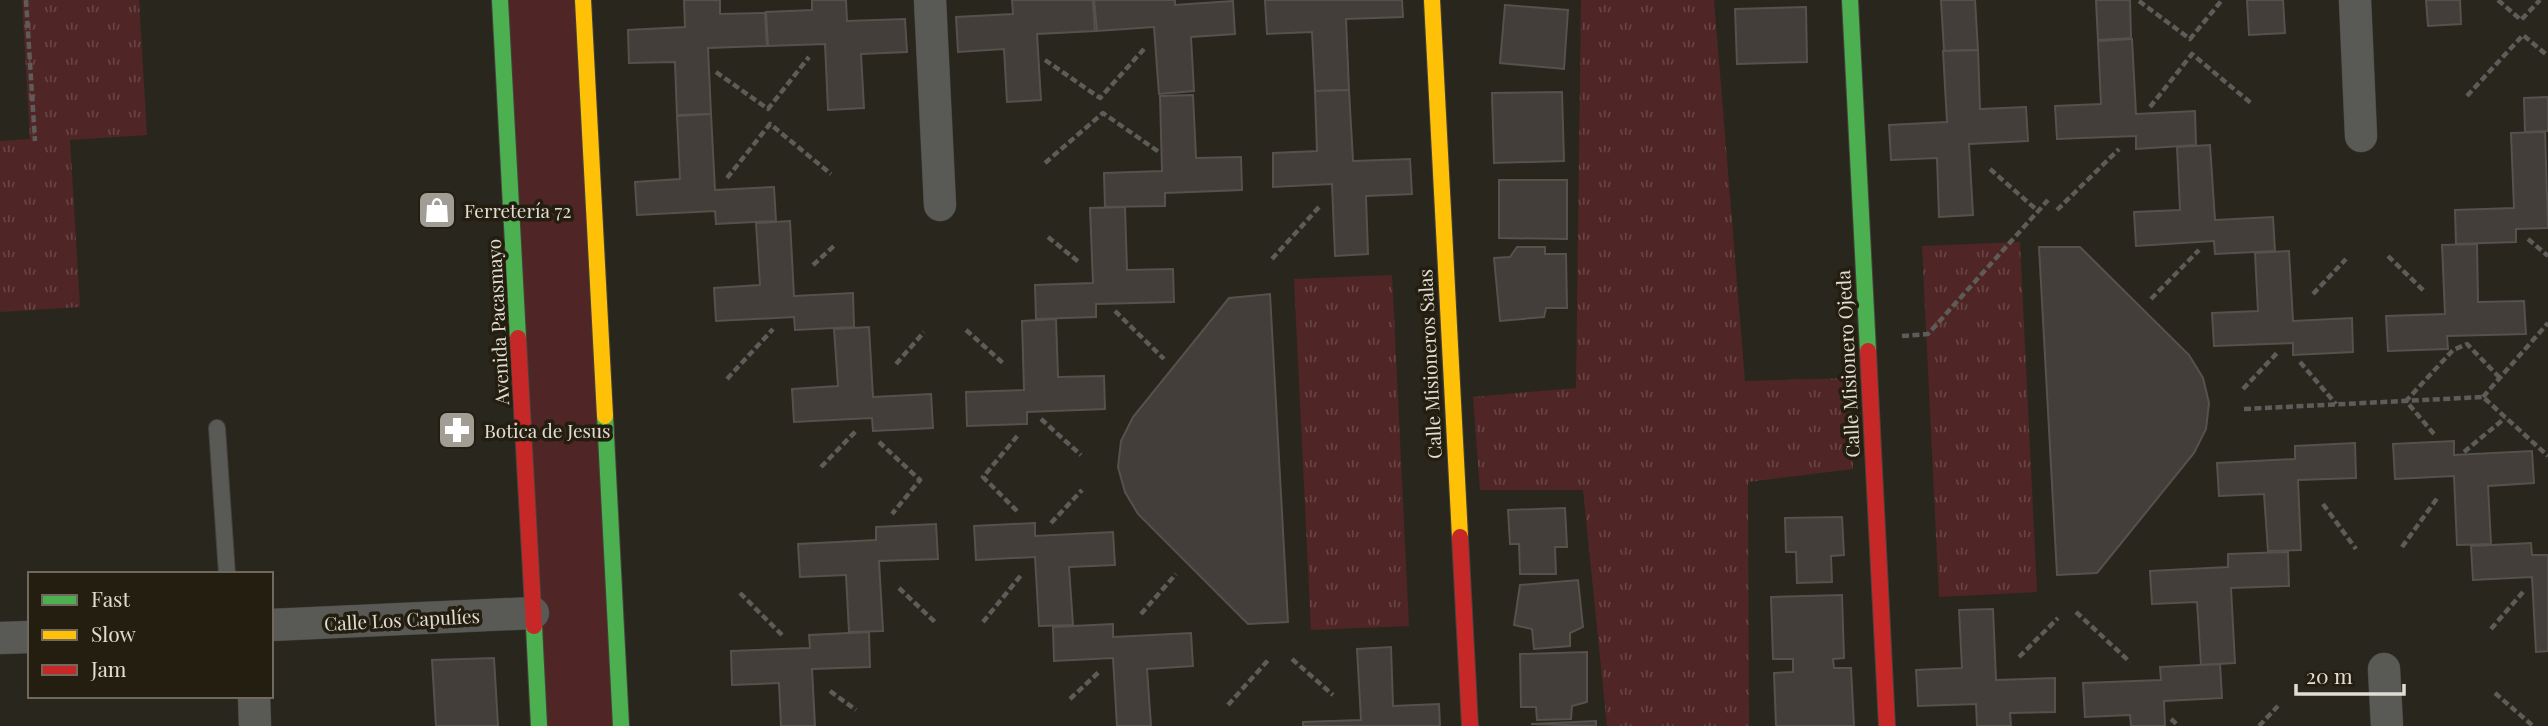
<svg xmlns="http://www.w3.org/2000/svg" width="2548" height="726" viewBox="0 0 2548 726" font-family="'Playfair Display',serif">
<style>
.grass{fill:#4f2525}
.park{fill:url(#park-tufts)}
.building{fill:#433e39;stroke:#56514c;stroke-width:2}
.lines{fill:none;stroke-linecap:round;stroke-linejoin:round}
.lane-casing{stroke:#46423c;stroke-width:18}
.street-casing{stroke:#46423c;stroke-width:33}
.fast-casing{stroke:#46423c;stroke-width:18}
.slow-casing{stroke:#46423c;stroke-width:18}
.jam-casing{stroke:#46423c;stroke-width:18}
.path{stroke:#5e5c59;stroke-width:4.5;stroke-dasharray:7 3.5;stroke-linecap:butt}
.lane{stroke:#595a56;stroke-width:16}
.street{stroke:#595a56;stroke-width:32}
.fast{stroke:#4caf50;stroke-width:16}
.slow{stroke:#ffc107;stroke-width:16}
.jam{stroke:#c62828;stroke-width:16}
.labels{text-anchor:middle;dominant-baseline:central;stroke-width:7;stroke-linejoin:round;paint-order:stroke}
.poi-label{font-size:19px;fill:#e1ddd3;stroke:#231e0f;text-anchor:start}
.street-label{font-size:19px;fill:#e1ddd3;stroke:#231e0f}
</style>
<defs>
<pattern id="park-tufts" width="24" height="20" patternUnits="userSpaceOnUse" patternTransform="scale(1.75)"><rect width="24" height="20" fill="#4f2525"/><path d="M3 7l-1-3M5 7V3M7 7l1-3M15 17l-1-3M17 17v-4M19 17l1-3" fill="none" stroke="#684444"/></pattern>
</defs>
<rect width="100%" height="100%" fill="#29261e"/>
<path class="grass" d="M501 0H583L620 726H540Z"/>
<g class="park">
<path d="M22 0H139L147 135 70 140 80 307 0 312V141L30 139Z"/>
<path d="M1581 0H1714L1745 381 1850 378 1853 469 1748 482 1749 726H1607L1583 490H1480L1473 397 1576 388Z"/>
<path d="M2020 242 2037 592 1939 597 1922 246Z"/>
<path d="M1392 275 1409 626 1311 630 1294 279Z"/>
</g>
<g class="building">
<path d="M684 0H720V14L765 13 767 46 708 48 711 114 677 115 675 62 629 63 628 30 685 27Z"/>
<path d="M812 0H846L847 21 905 19 907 52 861 54 864 108 828 110 825 44 768 46 766 12 812 10Z"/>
<path d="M1012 0H1093L1095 31 1037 34 1041 100 1007 102 1004 49 958 52 956 17 1013 14Z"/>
<path d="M1094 0H1175V5L1233 1 1235 34 1191 37 1194 91 1159 94 1154 27 1097 31Z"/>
<path d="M1265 0H1402L1403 17 1346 19 1349 90 1315 91 1312 32 1267 34Z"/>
<path d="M1941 0H1975L1978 50 1944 51Z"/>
<path d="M2096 0H2130L2131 38 2098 40Z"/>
<path d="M2247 0H2283L2285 33 2249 35Z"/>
<path d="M2426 0H2460L2461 24 2428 26Z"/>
<path d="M1505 5 1568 10 1564 69 1500 63Z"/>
<path d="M1806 7 1807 62 1737 64 1735 9Z"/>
<path d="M2132 39 2136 114 2195 111 2196 145 2136 149V136L2057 139 2055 106 2101 104 2098 41Z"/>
<path d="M1978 50 1980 109 2026 107 2028 141 1969 144 1973 215 1939 217 1937 158 1891 160 1889 125 1947 122 1943 51Z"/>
<path d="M1349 90 1353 161 1410 159 1412 194 1366 196 1368 254 1335 256 1332 184 1273 187V153L1317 151 1315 91Z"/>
<path d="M1562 92 1564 161 1494 163 1492 93Z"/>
<path d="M1193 95 1196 158 1241 157 1242 190 1165 193V206L1105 207 1104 173 1162 171 1160 96Z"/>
<path d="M2548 97V131L2525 132 2524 98Z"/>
<path d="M711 114 715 190 774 187 776 221 716 224 715 211 637 215 635 182 680 179 677 116Z"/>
<path d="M2545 132 2548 228 2516 229V242L2456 244 2455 210 2514 208 2511 133Z"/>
<path d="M2210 145 2215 220 2273 217 2275 251 2215 254 2214 241 2136 246 2134 212 2180 210 2177 147Z"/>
<path d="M1499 180H1567V239L1499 238Z"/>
<path d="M1125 207 1127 270 1173 269 1174 302 1096 304V317L1036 319 1035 285 1093 283 1090 208Z"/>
<path d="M790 221 794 296 853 293 854 327 795 330 794 317 716 321 714 288 760 285 756 223Z"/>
<path d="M2477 244 2478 302 2524 301 2526 334 2447 336 2448 349 2388 351 2386 316 2445 314 2442 245Z"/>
<path d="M1517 247H1545V254H1566L1567 308H1546L1544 317 1500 321 1494 258 1510 257Z"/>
<path d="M2039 247H2080L2189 355 2203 378 2209 403 2206 429 2194 453 2097 573 2057 575Z"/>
<path d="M2289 251 2293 321 2352 318 2353 352 2293 355V343L2214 346 2212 313 2258 311 2255 253Z"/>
<path d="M1270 294 1288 622 1248 624 1138 514 1125 492 1118 467 1121 441 1133 417 1229 298Z"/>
<path d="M1056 319 1058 377 1104 376 1105 409 1027 412V424L967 426 966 392 1024 390 1022 321Z"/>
<path d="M869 327 873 397 931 394 933 428 873 431 872 418 794 422 792 389 838 386 834 329Z"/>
<path d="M2454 441V455L2532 451 2534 483 2488 486 2491 544 2457 545 2454 476 2395 479 2393 444Z"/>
<path d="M2355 443 2356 478 2298 480 2301 550 2268 551 2264 494 2219 496 2217 463 2295 459V446Z"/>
<path d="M1565 508 1567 547H1555L1556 574H1520L1519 544H1510L1508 510Z"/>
<path d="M1842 517 1844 555 1831 556 1832 582 1797 583 1796 552H1786L1785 518Z"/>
<path d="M1035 523V536L1113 532 1115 565 1069 567 1073 625 1039 626 1035 557 976 560 974 526Z"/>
<path d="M936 524 938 559 879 561 883 631 849 632 846 575 800 577 798 544 876 540V527Z"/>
<path d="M2531 543 2532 555H2548V651L2536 652 2532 577 2473 580 2471 546Z"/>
<path d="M2288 552 2289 586 2231 588 2235 663 2201 665 2197 602 2152 604 2150 571 2228 567V554Z"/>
<path d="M1578 580 1583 627 1570 633V646L1534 649 1532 629 1514 625 1520 585Z"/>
<path d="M1842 595 1844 658 1833 659 1834 668H1851L1854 726H1776L1774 673 1793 672V659H1773L1771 597Z"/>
<path d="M1993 609 1996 680 2055 678V712L2010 713 2011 726H1977L1976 704 1918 706 1916 670 1962 668 1959 610Z"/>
<path d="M1113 624V637L1191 633 1193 666 1147 669 1151 726H1117L1113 658 1054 661 1053 627Z"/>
<path d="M869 632 870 667 812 669 815 726H781L779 683 732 685 731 651 810 648 809 635Z"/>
<path d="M1391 647 1393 706 1439 704 1440 726H1303V722L1361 720 1357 649Z"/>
<path d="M1587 652V702L1572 706 1571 719 1537 720 1536 707H1521L1520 654Z"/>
<path d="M494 658 498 726H436L432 660Z"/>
<path d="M2220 664 2222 698 2164 701 2165 726H2131L2130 715 2085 717 2083 683 2161 680 2160 667Z"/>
<path d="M1596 721V726L1531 724Z"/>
</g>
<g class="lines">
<defs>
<path id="lane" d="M217 428 227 574"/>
<g id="street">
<path d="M930 0 940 205"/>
<path d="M2355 0 2361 136"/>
<path d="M271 625 533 613"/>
<path d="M0 638 30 637"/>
<path d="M2384 669 2387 726"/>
<path d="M254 696 255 726"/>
</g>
<g id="fast">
<path d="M500 0 518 338"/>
<path d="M1850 0 1868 351"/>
<path d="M605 416 621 726"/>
<path d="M534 626 539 726"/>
</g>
<g id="slow">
<path d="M583 0 605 416"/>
<path d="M1432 0 1460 537"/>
</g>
<g id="jam">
<path d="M518 338 534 626"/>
<path d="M1868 351 1887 726"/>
<path d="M1460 537 1470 726"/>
</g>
</defs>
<use href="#lane" class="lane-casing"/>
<use href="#street" class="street-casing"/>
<use href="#fast" class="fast-casing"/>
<use href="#slow" class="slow-casing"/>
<use href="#jam" class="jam-casing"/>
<g class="path">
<path d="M26 0 35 141"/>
<path d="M2498 0 2521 20 2540 0"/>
<path d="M2139 1 2190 39 2222 0"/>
<path d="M1045 60 1100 98 1144 49"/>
<path d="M716 72 768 109 809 57"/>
<path d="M2467 96 2523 35 2548 56"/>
<path d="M2150 107 2192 54 2252 104"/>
<path d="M1045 163 1103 113 1159 152"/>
<path d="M1990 169 2038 211"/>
<path d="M727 178 770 124 831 174"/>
<path d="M2057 210 2119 149"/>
<path d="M1048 237 1080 263"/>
<path d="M2528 239 2548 256"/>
<path d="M2388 256 2425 292"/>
<path d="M1272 259 1320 206"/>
<path d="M813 265 835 245"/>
<path d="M2313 294 2346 259"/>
<path d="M2151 299 2199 250"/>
<path d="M1115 311 1164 359"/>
<path d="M966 330 1004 364"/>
<path d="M1902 336 1928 334 2048 200"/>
<path d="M2300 362 2336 404"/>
<path d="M896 364 924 332"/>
<path d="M727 379 773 329"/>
<path d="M2243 389 2278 352"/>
<path d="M2483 397 2548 323"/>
<path d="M2244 409 2483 397 2548 456"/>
<path d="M1041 419 1081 455"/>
<path d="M2434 434 2406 401 2453 350 2467 344 2500 378"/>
<path d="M879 442 920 480 892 514"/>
<path d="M2464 452 2505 418"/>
<path d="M821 467 857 430"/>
<path d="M2323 504 2356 549"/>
<path d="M1017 511 983 477 1019 434"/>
<path d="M1051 523 1082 490"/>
<path d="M2402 547 2438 497"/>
<path d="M899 588 937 624"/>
<path d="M740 593 782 635"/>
<path d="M2076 612 2130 662"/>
<path d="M1141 614 1176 574"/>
<path d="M983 622 1022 574"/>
<path d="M2491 629 2523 592"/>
<path d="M2019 657 2058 618"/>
<path d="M1292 659 1333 695"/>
<path d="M830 691 856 710"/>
<path d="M2495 693 2533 726"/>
<path d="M1070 699 1100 671"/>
<path d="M1228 705 1270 658"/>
<path d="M2171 719 2179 726"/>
<path d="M2259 726 2278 706"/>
</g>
<use href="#lane" class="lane"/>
<use href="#street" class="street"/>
<use href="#fast" class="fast"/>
<use href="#slow" class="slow"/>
<use href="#jam" class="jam"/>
</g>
<defs>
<symbol id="shop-square" viewBox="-11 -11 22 22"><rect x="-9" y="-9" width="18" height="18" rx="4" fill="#a19d94" stroke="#231e0f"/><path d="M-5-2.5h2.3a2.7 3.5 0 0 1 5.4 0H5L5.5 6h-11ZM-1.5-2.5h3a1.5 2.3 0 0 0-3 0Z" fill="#fff"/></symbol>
<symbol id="pharmacy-square" viewBox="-11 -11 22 22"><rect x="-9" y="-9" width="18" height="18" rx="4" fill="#a19d94" stroke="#231e0f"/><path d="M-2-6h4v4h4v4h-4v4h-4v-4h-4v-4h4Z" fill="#fff"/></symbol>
</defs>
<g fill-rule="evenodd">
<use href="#shop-square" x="415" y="188" width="44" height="44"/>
<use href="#pharmacy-square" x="435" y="408" width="44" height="44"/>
</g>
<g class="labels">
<g class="poi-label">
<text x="464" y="210">Ferretería 72</text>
<text x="484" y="430">Botica de Jesus</text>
</g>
<g class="street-label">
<text transform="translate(497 322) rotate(-93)">Avenida Pacasmayo</text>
<text transform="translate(1429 364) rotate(-93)">Calle Misioneros Salas</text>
<text transform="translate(1847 364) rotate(-93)">Calle Misionero Ojeda</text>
<text transform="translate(402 619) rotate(-3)">Calle Los Capulíes</text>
</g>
</g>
<rect x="28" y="572" width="245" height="126" fill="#231e0f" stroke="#6f6a5d" stroke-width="2"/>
<rect x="42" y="595" width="35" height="10" fill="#4caf50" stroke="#6f6a5d" stroke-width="2"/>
<text x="91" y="607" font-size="21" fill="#e1ddd3">Fast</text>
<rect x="42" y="630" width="35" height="10" fill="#ffc107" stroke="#6f6a5d" stroke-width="2"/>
<text x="91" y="642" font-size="21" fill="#e1ddd3">Slow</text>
<rect x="42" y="665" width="35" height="10" fill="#c62828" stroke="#6f6a5d" stroke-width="2"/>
<text x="91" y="677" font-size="21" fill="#e1ddd3">Jam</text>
<path d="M2296 684v10h108v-10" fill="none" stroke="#e1ddd3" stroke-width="3.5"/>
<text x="2306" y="684" font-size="21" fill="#e1ddd3" stroke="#231e0f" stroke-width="5" paint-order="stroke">20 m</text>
</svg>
